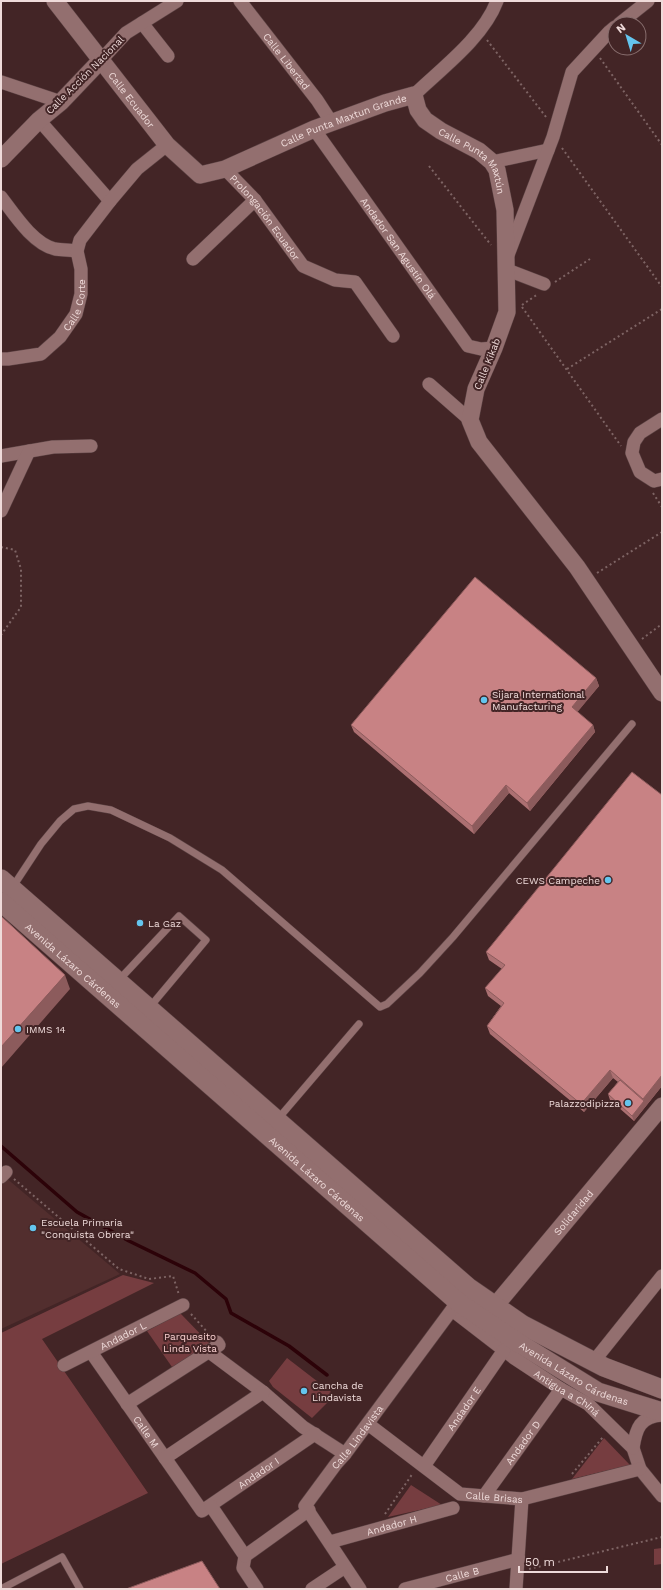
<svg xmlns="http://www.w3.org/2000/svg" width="663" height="1590" viewBox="0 0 663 1590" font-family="'Work Sans',sans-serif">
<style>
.built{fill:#522e2e}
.green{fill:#763d40}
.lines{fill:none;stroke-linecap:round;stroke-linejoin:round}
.stream{stroke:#2c0208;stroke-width:3.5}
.service-casing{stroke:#5c4344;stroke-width:8}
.minor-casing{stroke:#5c4344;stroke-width:14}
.tertiary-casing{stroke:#5c4344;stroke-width:18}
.secondary-casing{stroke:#5c4344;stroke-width:20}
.path{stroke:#7e6464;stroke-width:2;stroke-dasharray:2 3;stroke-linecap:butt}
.service{stroke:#936f6f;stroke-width:7}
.minor{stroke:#936f6f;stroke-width:13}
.tertiary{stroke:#936f6f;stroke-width:17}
.secondary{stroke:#936f6f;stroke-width:19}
.wall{fill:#ac7072}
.shaded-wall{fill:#8c5b5c}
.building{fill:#c88284;stroke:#8c5b5c}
.poi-dot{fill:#64c5ee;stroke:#432526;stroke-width:1.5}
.labels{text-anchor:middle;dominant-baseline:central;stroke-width:4;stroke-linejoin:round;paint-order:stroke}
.street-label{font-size:10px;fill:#efdbda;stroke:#432526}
.poi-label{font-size:10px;fill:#efdbda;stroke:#432526;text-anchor:start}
.park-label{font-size:10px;fill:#fad1d1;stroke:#432526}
</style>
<rect width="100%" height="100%" fill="#432526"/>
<path class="built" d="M5 1177 120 1274 1 1329V1181Z"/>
<g class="green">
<path d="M123 1275 154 1283 42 1339 148 1493 1 1564V1333Z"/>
<path d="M180 1313 212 1346 172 1367 147 1331Z"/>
<path d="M287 1358 335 1395 312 1418 273 1387 269 1381Z"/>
<path d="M604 1438 630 1465 572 1479Z"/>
<path d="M411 1485 442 1505 388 1517Z"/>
<path d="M662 1548V1564L654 1565V1549Z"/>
</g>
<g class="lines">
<path class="stream" d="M1 1146 77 1212 129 1241 195 1273 226 1299 231 1313 289 1346 327 1375"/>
<defs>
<g id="service">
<path d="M12 888 41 844 60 821 74 809 88 806 111 810 170 838 222 870 380 1007 387 1004 420 973 453 937 632 724"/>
<path d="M118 981 179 916 206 940 149 1008"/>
<path d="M277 1120 359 1024"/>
<path d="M1 1589 62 1557 80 1589"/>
</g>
<g id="minor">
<path id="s1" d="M240 1 317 100 332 123"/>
<path d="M142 23 168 56"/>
<path d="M619 24 648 1"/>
<path d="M101 60 126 33 177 1"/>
<path d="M1 82 61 102"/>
<path d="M414 95C442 68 483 38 497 1"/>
<path d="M39 120 110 201"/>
<path id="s2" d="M314 129 468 346 481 349 494 348"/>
<path d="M492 162 548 150"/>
<path id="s3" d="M225 169 255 200 303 266 335 280 355 282 393 336"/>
<path d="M1 197C14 214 33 244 55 249 62 250 70 250 77 251"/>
<path d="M508 255 553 137 572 72 609 32 615 27"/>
<path d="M193 259 255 200"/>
<path d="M505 269 544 284"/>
<path id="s4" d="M1 359H8L41 354 60 337 76 314 81 294V269L77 251 80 240 110 201 137 169 167 145"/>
<path d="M429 384 470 420"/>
<path d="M662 419 640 433 634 442 632 453 640 472 654 481 662 479"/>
<path d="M1 456 53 447 91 446"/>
<path d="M1 511 29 451"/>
<path d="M1 1177 6 1172"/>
<path id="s5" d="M452 1310 514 1358 561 1389 588 1404 633 1448 640 1469 662 1496"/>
<path d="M208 1351 263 1392 303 1427 345 1454"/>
<path id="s6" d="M91 1352 202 1511 315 1434"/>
<path d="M594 1361 662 1276"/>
<path id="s7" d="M64 1365 183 1305"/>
<path d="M127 1404 219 1345 217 1342"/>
<path id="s8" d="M368 1424 460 1494 522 1499 640 1469"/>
<path d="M633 1448C636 1428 640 1417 662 1415"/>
<path d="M165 1458 263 1392"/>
<path id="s9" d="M424 1466 504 1350"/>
<path id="s10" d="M484 1496 561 1389"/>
<path d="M211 1506 245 1556 243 1568 257 1589"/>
<path id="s11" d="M330 1542 453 1508"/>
<path d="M245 1556 309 1510"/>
<path d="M312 1589 345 1567"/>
<path id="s12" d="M360 1589 305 1506 336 1464 345 1454 462 1296"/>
<path id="s13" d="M405 1589 519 1559"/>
<path d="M516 1589 522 1499"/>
</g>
<g id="tertiary">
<path id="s14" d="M55 1 167 145 200 175 225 169 314 129 385 103 414 95 418 110 425 120 441 131 479 151 492 162 497 170 505 210 507 312 494 348 476 389 470 420 479 442 577 567 662 693"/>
<path d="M1 159 39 120 61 102 101 60"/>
<path id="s15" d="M495 1306 662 1106"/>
</g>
<g id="secondary">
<path d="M1 879 468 1287 523 1325 604 1367 662 1389"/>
<path id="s16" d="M1 902 458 1302 514 1340 598 1392 662 1412"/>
</g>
</defs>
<use href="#service" class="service-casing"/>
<use href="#minor" class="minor-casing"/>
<use href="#tertiary" class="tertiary-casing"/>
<use href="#secondary" class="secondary-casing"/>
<g class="path">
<path d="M487 40 546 117"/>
<path d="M600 58 662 145"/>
<path d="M562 148 662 287"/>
<path d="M429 166 491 245"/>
<path d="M555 282 590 259"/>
<path d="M522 305 538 294"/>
<path d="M522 307 621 446"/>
<path d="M567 369 662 309"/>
<path d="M653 493 662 507"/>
<path d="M1 547 15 550 21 569V607L1 635"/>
<path d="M597 573 662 532"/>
<path d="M642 639 662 624"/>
<path d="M14 1179 119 1269 149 1279 173 1276 179 1295"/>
<path d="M191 1314 209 1334"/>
<path d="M572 1474 603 1437"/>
<path d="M385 1514 413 1473"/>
<path d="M529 1569 662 1537"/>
</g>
<use href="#service" class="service"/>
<use href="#minor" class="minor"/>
<use href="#tertiary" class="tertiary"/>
<use href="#secondary" class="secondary"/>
</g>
<g class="wall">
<path d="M596 678 599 686 577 712 593 725 595 732 530 811 509 793 474 834 354 732 351 725Z"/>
<path d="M662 795V1086L634 1121 610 1100 608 1094 618 1082 613 1078 584 1112 490 1034 487 1026 501 1006 488 996 485 988 502 969 489 960 486 952Z"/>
</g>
<g class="shaded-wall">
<path d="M596 678 599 686 575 715 572 707Z"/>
<path d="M593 725 595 732 530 811 527 803Z"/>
<path d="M506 785 509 793 474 834 472 826Z"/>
<path d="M65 975 70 989 1 1068V1047Z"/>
<path d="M610 1070 613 1078 584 1112 581 1104Z"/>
<path d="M662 1075V1086L634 1121 632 1116 644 1101 643 1099Z"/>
</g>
<g class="building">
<path d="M475 577 596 678 572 707 593 725 527 803 506 785 472 826 351 725Z"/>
<path d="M632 772 662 795V1075L643 1099 610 1070 581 1104 487 1026 504 1003 485 988 505 965 486 952Z"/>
<path d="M1 916 65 975 1 1047Z"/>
<path d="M620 1080 644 1101 632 1116 608 1094Z"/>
<path d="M202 1561 220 1589H126Z"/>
</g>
<g class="poi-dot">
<circle cx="484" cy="700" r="4"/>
<circle cx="608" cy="880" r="4"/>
<circle cx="140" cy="923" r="4"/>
<circle cx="18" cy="1029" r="4"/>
<circle cx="628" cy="1103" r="4"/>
<circle cx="33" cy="1228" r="4"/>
<circle cx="304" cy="1391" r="4"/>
</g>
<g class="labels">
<g class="street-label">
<text stroke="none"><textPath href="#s1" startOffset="76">Calle Libertad</textPath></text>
<text transform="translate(85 75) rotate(-45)">Calle Acción Nacional</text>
<text stroke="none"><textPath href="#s14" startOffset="125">Calle Ecuador</textPath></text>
<text stroke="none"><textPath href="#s14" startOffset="381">Calle Punta Maxtun Grande</textPath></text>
<text stroke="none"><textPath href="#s14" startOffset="549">Calle Punta Maxtún</textPath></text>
<text stroke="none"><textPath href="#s3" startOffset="63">Prolongación Ecuador</textPath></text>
<text stroke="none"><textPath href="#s2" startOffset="146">Andador San Agustín Olá</textPath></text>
<text stroke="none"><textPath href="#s4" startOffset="102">Calle Corte</textPath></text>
<text transform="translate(487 364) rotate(-68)">Calle Kikab</text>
<text stroke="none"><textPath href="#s16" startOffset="96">Avenida Lázaro Cárdenas</textPath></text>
<text stroke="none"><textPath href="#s16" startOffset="420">Avenida Lázaro Cárdenas</textPath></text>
<text stroke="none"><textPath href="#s15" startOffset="122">Solidaridad</textPath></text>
<text stroke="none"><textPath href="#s7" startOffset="66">Andador L</textPath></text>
<text stroke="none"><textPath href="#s16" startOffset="744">Avenida Lázaro Cárdenas</textPath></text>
<text stroke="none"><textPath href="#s5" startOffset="142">Antigua a Chiná</textPath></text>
<text stroke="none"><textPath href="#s9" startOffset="70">Andador E</textPath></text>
<text stroke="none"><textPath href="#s6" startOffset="97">Calle M</textPath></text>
<text stroke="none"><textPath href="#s12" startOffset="186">Calle Lindavista</textPath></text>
<text stroke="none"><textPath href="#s10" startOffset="66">Andador D</textPath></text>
<text stroke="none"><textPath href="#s6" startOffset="262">Andador I</textPath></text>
<text stroke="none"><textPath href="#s8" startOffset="150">Calle Brisas</textPath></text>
<text stroke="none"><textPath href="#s11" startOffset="64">Andador H</textPath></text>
<text stroke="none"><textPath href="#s13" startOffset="59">Calle B</textPath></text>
</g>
<g class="poi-label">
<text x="492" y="694">Sijara International<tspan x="492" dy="12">Manufacturing</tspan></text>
<text x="600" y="880" text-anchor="end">CEWS Campeche</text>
<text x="148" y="923">La Gaz</text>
<text x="26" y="1029">IMMS 14</text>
<text x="620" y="1103" text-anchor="end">Palazzodipizza</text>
<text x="41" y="1222">Escuela Primaria<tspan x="41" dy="12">"Conquista Obrera"</tspan></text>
<text x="312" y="1385">Cancha de<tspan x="312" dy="12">Lindavista</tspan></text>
</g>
<g class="park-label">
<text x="190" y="1336">Parquesito<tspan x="190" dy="12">Linda Vista</tspan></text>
</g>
</g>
<rect width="663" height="1590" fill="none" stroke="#efdbda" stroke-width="4"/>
<g transform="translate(627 36) rotate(322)"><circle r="19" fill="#432526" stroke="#886e6e"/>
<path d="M0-3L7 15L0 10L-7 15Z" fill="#64c5ee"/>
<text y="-6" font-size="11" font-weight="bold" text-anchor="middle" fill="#efdbda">N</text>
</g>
<path d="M519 1566v6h88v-6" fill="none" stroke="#efdbda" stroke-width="2"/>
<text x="525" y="1566" font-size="12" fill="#efdbda" stroke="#432526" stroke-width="3" paint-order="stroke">50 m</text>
</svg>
